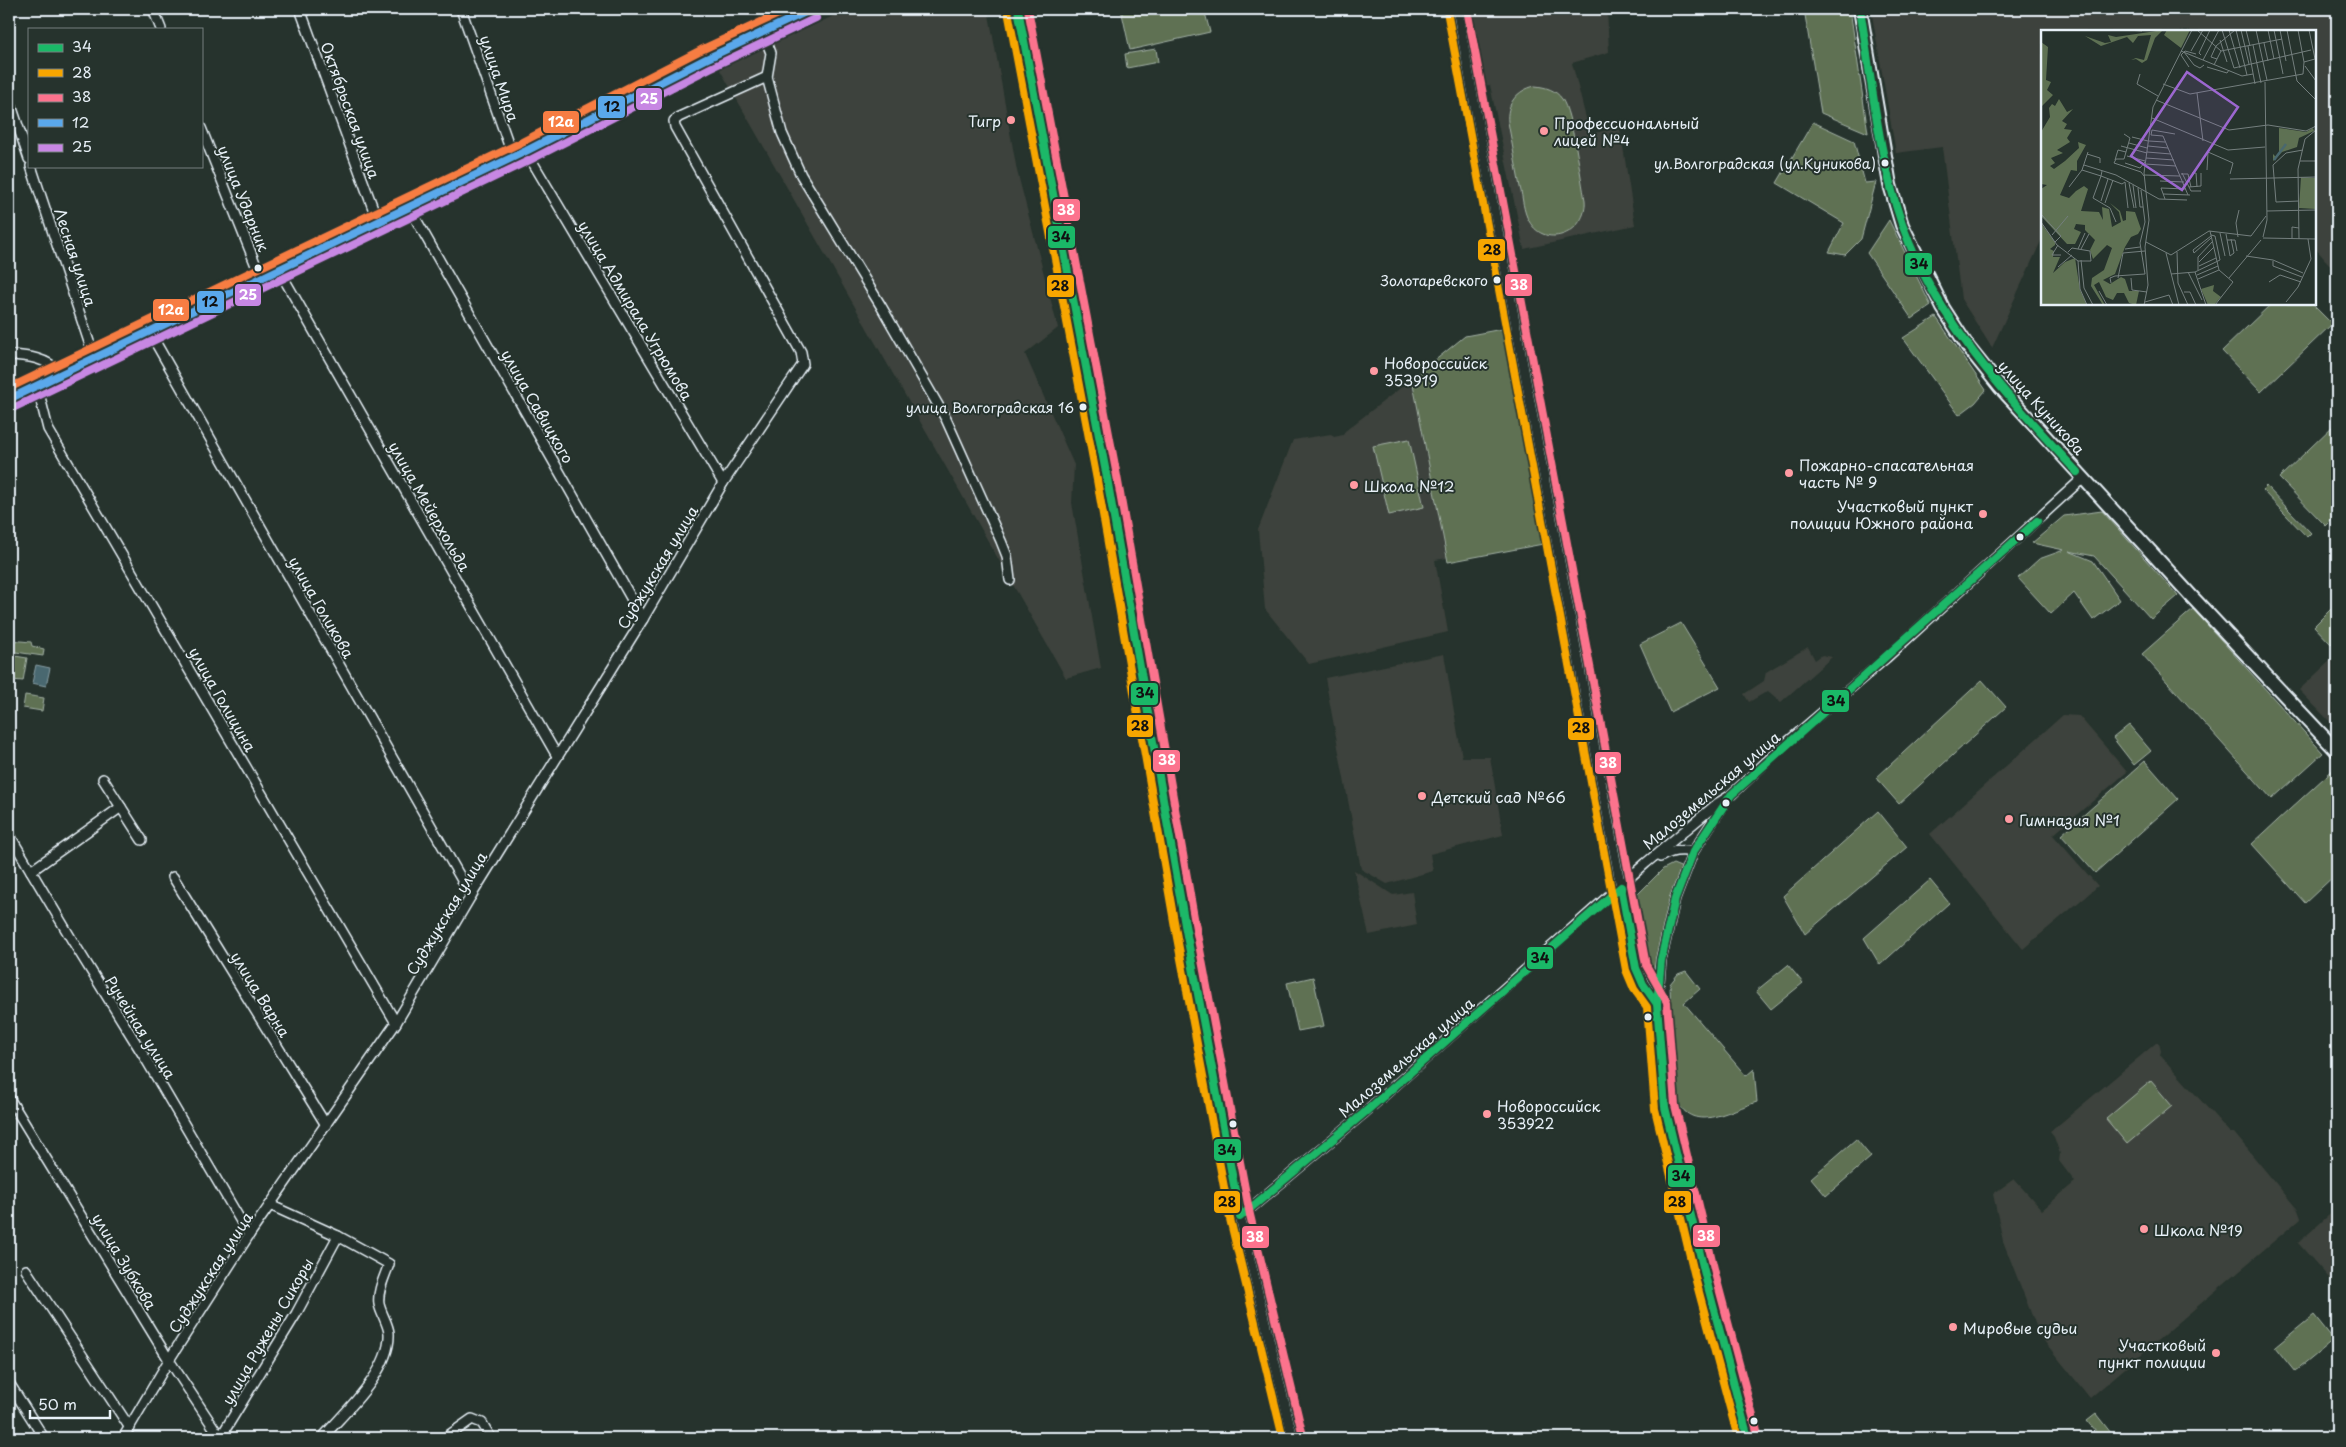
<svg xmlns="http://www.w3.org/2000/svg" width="2346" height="1447" viewBox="0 0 2346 1447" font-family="'Playpen Sans',sans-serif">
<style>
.built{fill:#3d423c}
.green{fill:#5e7153;stroke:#a3b1a6}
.water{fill:#49686f;stroke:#899fa6}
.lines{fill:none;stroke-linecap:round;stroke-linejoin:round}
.street-casing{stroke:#e8f1f8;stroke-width:12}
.secondary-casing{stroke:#e8f1f8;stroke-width:16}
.street{stroke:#26332d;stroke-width:9}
.secondary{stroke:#26332d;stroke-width:12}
.bus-1-casing{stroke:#26332d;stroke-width:11}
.bus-2-casing{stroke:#26332d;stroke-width:11}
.bus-3-casing{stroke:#26332d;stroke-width:11}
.bus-4-casing{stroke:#26332d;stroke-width:11}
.bus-5-casing{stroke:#26332d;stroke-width:11}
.bus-6-casing{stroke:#26332d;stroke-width:11}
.bus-1{stroke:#1ab867;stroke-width:8}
.bus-2{stroke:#f7a600;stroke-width:8}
.bus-3{stroke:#fc738d;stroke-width:8}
.bus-4{stroke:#5aa8eb;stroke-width:8}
.bus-5{stroke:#c787e3;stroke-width:8}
.bus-6{stroke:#f77d43;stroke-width:8}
.poi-dot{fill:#ff9aa2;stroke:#26332d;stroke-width:2}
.bus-dot{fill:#e8f1f8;stroke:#26332d;stroke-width:2}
.labels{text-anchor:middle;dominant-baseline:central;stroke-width:4;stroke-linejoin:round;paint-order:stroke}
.bus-label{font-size:14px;fill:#e8f1f8;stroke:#26332d;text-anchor:end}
.street-label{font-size:15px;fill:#e8f1f8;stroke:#26332d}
.poi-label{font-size:15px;fill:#e8f1f8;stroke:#26332d;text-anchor:start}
.inset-river{fill:none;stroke:#49686f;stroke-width:2.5}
.inset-road{fill:none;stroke:#747f7e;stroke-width:1}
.view{fill:#9c67d0;fill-opacity:0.15;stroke:#9c67d0;stroke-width:2.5}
.inset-edge{fill:none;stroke:#e8f1f8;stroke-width:2.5}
.line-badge{stroke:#26332d;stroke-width:2}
.badge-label{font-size:14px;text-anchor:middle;font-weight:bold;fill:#fff}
.pale-badge-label{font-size:14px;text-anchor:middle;font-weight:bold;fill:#111}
</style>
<rect width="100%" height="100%" fill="#26332d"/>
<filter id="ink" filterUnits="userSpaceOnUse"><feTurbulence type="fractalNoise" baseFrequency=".02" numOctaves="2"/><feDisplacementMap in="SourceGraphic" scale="10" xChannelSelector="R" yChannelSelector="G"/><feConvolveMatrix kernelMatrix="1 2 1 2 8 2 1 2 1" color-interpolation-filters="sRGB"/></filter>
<g filter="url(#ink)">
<g class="built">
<path d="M849 9H988L1017 171 1058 328 1025 354 1074 465 1072 503 1101 668 1066 678 719 68Z"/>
<path d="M1468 9H1607L1609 52 1572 63 1590 134 1620 127 1635 225 1524 249 1490 85 1481 86Z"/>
<path d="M1871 9H2337V273L2315 248V31H2042V239L1992 348 1961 299 1942 147 1896 153Z"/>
<path d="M1412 379 1447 558 1435 560 1448 632 1309 664 1265 609 1258 530 1293 440 1331 434 1334 437 1343 435 1345 431Z"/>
<path d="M1808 647 1815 660 1822 655 1832 657 1781 702 1768 691 1749 702 1744 694 1764 681 1766 672Z"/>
<path d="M1444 654 1462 757H1490L1503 835 1430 854 1433 871 1387 884 1361 869 1325 678Z"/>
<path d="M2333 658 2337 663V729L2299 690Z"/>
<path d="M2063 715 2079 716 2127 772 2053 835 2098 886 2023 949 1930 834Z"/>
<path d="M1354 870 1393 895 1412 892 1417 925 1369 935Z"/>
<path d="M2156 1043H2159L2161 1051 2160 1055 2230 1133H2234L2298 1210 2301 1218 2090 1398 2040 1336 2003 1241 1993 1194 2014 1179 2042 1210 2075 1182 2059 1161 2060 1154 2054 1137 2050 1132Z"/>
<path d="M2337 1208V1287L2298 1243Z"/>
</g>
<g class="green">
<path d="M1121 9H1204L1210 32 1130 50Z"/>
<path d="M1804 9H1850L1868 133 1821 113Z"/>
<path d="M1156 49 1158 62 1127 68 1125 54Z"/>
<path d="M1535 86C1546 87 1556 90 1562 99 1572 113 1581 179 1585 200 1588 232 1546 251 1529 221 1523 211 1523 198 1520 187 1516 165 1512 144 1508 122 1506 104 1517 90 1535 86Z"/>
<path d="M1813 122 1854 141 1865 183 1876 182 1861 239 1845 255 1829 252 1844 223 1777 183Z"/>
<path d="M1889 220 1931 306 1912 319 1867 253Z"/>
<path d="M2271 304H2312L2332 324 2261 392 2222 351Z"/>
<path d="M1936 317 1986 390 1975 403 1959 415 1903 338Z"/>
<path d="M1502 329 1543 544 1448 562 1412 379 1465 336Z"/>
<path d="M2337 422V515L2326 526 2279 478Z"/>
<path d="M1409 439 1424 507 1389 515 1373 446Z"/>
<path d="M2266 486 2311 533 2307 537 2262 490Z"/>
<path d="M2102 511 2178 596 2151 619 2094 556 2069 551 2093 561 2120 600 2093 620 2074 593 2051 614 2018 578 2039 559 2064 550 2032 543 2064 516Z"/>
<path d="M2337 603V638L2331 644 2314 626Z"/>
<path d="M2193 609 2323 753 2272 799 2142 654Z"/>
<path d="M1681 623 1720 687 1670 712 1640 644Z"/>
<path d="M10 640 31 642 32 646 44 649 43 656 9 651Z"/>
<path d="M15 656 27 658 23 681 12 680Z"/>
<path d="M1982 680 2006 707 1899 804 1876 778Z"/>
<path d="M25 695 44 698 42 711 23 708Z"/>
<path d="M2129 725 2151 751 2134 765 2113 738Z"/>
<path d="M2145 761 2178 799 2095 873 2061 835Z"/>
<path d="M2337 766V873L2305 903 2252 844Z"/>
<path d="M1878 811 1907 847 1805 934 1783 896Z"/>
<path d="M1673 864 1683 868 1668 908 1655 967 1646 968 1630 902 1663 869Z"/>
<path d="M1930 880 1949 903 1880 965 1864 938Z"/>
<path d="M1788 965 1803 983 1771 1009 1756 991Z"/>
<path d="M1686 971 1700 989 1684 1003 1746 1076 1754 1069 1757 1102C1724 1112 1689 1137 1673 1092L1670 984 1678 974Z"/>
<path d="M1313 977 1324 1026 1298 1031 1287 983Z"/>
<path d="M2151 1081 2172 1106 2127 1144 2106 1119Z"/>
<path d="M1856 1139 1871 1157 1826 1196 1811 1178Z"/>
<path d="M2314 1315 2334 1340 2295 1372 2275 1347Z"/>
<path d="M2096 1414 2115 1438H2101L2087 1421Z"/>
</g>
<path class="water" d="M36 665 50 668 46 686 32 683Z"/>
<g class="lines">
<defs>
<g id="street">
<path d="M153 9 161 29"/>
<path d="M300 9 378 222"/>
<path d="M461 9 513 157"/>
<path d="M1018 9 1107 478 1185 925 1240 1217 1293 1438"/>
<path d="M1457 9C1516 329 1576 649 1636 968L1643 984 1657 1004"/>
<path d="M763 32 771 53 767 77"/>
<path d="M9 99 29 159"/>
<path d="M201 128 261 278"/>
<path d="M526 151 723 483"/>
<path d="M31 166 94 357"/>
<path d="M409 207 643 619"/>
<path d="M279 270 557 756"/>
<path d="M149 331 471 896"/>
<path d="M9 355C30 356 45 358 62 373"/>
<path d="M37 385 48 429 396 1023"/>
<path d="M103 779 142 840"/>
<path d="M1726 801 1693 852 1675 899 1661 960 1657 1004 1665 1107 1706 1279 1748 1438"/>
<path d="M9 834 72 940 147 1061 249 1235"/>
<path d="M1660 857C1671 851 1680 849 1693 852"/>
<path d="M31 871 121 807"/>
<path d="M173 877 326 1125"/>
<path d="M9 1098 169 1360 220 1437"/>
<path d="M270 1205 338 1236 389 1264C385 1276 377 1291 379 1304 381 1314 388 1323 389 1333 391 1371 345 1412 322 1438"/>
<path d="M1240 1217 1363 1114 1646 863 1718 803 1731 795 1790 740 1886 658 2083 478"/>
<path d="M26 1270 130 1428"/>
<path d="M9 1383 44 1438"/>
<path d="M123 1438 169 1360 249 1235 396 1023 471 896 643 619 723 483 803 364 801 352 675 127 674 121 679 117 767 77 782 133 801 175 881 306 946 419 1001 541 1007 556 1010 580"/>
<path d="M220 1438 296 1314 338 1236"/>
<path d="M445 1438 472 1419 482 1423 491 1438"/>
</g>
<g id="secondary">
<path d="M1860 9 1890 185 1902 225 1943 308 1968 347 2000 387 2193 598 2337 751"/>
<path d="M9 399 526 151 706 59 812 9"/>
</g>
</defs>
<use href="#street" class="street-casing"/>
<use href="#secondary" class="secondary-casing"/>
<use href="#street" class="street"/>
<use href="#secondary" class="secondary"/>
<defs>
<g id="bus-1">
<path d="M1018 9 1107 478 1185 925 1240 1217 1363 1114 1621 887 1636 968 1643 984 1657 1004"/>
<path d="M1860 9C1872 81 1878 155 1902 224 1936 321 2009 398 2077 472"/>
<path d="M1748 1438 1706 1279 1665 1107 1657 1004 1661 960 1675 899 1693 852 1731 795 2037 521"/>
</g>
<g id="bus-2">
<path d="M1008 11 1097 480 1175 927 1230 1219 1283 1438"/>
<path d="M1447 11 1626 970 1634 989 1647 1007 1655 1109 1696 1281 1738 1438"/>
</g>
<g id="bus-3">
<path d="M1028 9 1117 476 1195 923 1250 1215 1303 1436"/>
<path d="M1467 9 1646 965 1667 1002 1675 1105 1716 1277 1758 1435"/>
</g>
<path id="bus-4" d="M9 399 526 151 706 59 812 9"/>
<path id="bus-5" d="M13 408 530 160 710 68 816 18"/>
<path id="bus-6" d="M9 388 522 142 701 50 789 9"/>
</defs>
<use href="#bus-1" class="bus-1-casing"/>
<use href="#bus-2" class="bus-2-casing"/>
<use href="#bus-3" class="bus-3-casing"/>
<use href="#bus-4" class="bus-4-casing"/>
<use href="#bus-5" class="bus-5-casing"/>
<use href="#bus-6" class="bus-6-casing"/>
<use href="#bus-1" class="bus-1"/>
<use href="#bus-2" class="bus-2"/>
<use href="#bus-3" class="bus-3"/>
<use href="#bus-4" class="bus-4"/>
<use href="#bus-5" class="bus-5"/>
<use href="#bus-6" class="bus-6"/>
</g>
</g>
<g class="poi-dot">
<circle cx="1011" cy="120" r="5"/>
<circle cx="1544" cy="131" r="5"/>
<circle cx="1374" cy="371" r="5"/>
<circle cx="1789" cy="473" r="5"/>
<circle cx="1354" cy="485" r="5"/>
<circle cx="1983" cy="514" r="5"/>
<circle cx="1422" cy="796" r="5"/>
<circle cx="2009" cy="819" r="5"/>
<circle cx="1487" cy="1114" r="5"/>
<circle cx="2144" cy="1229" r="5"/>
<circle cx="1953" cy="1327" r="5"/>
<circle cx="2216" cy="1353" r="5"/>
</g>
<g class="bus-dot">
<circle cx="1885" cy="163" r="4.5"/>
<circle cx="258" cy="268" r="4.5"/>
<circle cx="1497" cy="280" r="4.5"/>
<circle cx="1083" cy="407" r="4.5"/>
<circle cx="2020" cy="537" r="4.5"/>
<circle cx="1726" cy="803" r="4.5"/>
<circle cx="1648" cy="1017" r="4.5"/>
<circle cx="1233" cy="1124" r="4.5"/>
<circle cx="1754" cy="1421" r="4.5"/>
</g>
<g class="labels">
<g class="bus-label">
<text x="1876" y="163">ул.Волгоградская (ул.Куникова)</text>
<text x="1488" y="280">Золотаревского</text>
<text x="1074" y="407">улица Волгоградская 16</text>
</g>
<g class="street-label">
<text transform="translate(500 78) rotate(71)">улица Мира</text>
<text transform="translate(351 110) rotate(70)">Октябрьская улица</text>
<text transform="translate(244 198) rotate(68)">улица Ударник</text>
<text transform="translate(76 257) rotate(72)">Лесная улица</text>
<text transform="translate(636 310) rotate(59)">улица Адмирала Угрюмова</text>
<text transform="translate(538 406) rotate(60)">улица Савицкого</text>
<text transform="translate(2042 407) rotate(48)">улица Куникова</text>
<text transform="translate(430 506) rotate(60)">улица Мейерхольда</text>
<text transform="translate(657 567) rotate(-59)">Суджукская улица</text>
<text transform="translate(322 607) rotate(60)">улица Голикова</text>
<text transform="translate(223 699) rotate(60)">улица Голицина</text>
<text transform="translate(1711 790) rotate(-40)">Малоземельская улица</text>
<text transform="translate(446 913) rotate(-59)">Суджукская улица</text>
<text transform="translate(261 994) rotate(58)">улица Варна</text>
<text transform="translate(141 1027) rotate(58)">Ручейная улица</text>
<text transform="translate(1406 1057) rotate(-41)">Малоземельская улица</text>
<text transform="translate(125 1261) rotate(59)">улица Зубкова</text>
<text transform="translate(210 1272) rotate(-57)">Суджукская улица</text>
<text transform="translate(267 1331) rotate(-60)">улица Ружены Сикоры</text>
</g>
<g class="poi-label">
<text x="1001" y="120" text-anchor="end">Тигр</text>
<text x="1554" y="122">Профессиональный<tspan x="1554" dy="17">лицей №4</tspan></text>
<text x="1384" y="362">Новороссийск<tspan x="1384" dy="17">353919</tspan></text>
<text x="1799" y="464">Пожарно-спасательная<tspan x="1799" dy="17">часть № 9</tspan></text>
<text x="1364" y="485">Школа №12</text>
<text x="1973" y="505" text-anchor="end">Участковый пункт<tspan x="1973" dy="17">полиции Южного района</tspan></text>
<text x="1432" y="796">Детский сад №66</text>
<text x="2019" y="819">Гимназия №1</text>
<text x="1497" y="1105">Новороссийск<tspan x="1497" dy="17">353922</tspan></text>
<text x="2154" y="1229">Школа №19</text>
<text x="1963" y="1327">Мировые судьи</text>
<text x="2206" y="1344" text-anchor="end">Участковый<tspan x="2206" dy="17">пункт полиции</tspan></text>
</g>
</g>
<g transform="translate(2041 30)">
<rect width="275" height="275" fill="#26332d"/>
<path d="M122 0 114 8 106 30 101 33 95 29 90 30 95 28 103 30 110 5 97 6 92 13 86 7 60 16 44 6 64 13 70 12 67 5 75 7ZM126 0H149L140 18 123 5ZM0 12 7 17 5 50 10 52 6 60 12 65 0 77ZM18 69 26 82 32 79 21 91 26 94 23 99 31 100 26 108 29 112 16 120 22 123 10 128 14 133 9 136 13 139 24 131 38 118 37 112 45 115 36 131V141L30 140 19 165 28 168 35 161 43 156 47 159 48 156 40 181 58 182 62 190 61 177 68 179 71 197 80 192 78 182 69 173 79 181 82 191 85 190V181L94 182 100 199 97 204 90 207 84 217 74 244 62 250 69 254 80 247 84 249 88 261H98L95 275 88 273 83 263H76L72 270 65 267 58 252 53 255 64 275H62L50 256 51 248 63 240 71 218 66 215 52 229 49 220 54 210 44 200V195L35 194 33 199 40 202 34 214H26L0 186V159L6 155 0 154V102L9 87 8 78 11 74 14 76ZM238 98 265 102 272 98 273 101 258 108 256 117 241 122 232 131V124L235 127 238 123ZM260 147 275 148V179L258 178ZM0 193 14 212V215L9 219 13 221 12 227H19L12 243 24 232 34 228 39 260 46 275H0ZM173 255 172 261 180 267 173 275H167L160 259Z" fill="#5e7153"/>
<path class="inset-river" d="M233 130 245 114"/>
<path class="inset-road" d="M86 0 101 1M156 0 180 21M181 0 193 38 270 20M188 0 199 38M195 0 206 45M200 0 208 34M205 0 209 16M215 0 226 50M227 0 233 29M233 0 242 44M239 0 245 31M246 0 256 51 275 70M179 10 186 32M223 13 227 31M212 15 220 53M207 16 214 54M140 21 201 46 212 44M150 21 162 0M180 21 241 9M143 22 153 35 159 38 163 35M160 25 158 23 169 0M176 29 170 27 175 16 194 0M162 30 178 0M263 32 274 29 268 0M173 35 180 21M264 36 275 51M148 37 140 25 144 21 155 24M166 37 186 43 188 40M99 44 96 54 117 66M122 54 149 64 262 44 263 32 257 0M156 63 162 111M115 70 188 100 227 95 265 101 275 96M111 88 187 120 224 117M83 104 89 108 83 129H75L73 133 100 142 103 146M110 105 122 106 147 165M110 105 111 100 134 104M91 107 107 111M108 111 124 112M88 113 106 118M80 116 106 123M107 116 127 118M106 122 130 124M46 124 59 128V133M86 126 104 131M105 128 133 130M74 130 77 120 85 122M259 131H275M84 133 99 138 104 132M104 134 135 136M43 135 75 145 118 169 146 170M41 140 47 122M166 140 167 122 192 133 189 144M61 141 60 146 81 154 84 152M141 143 150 161H160M151 143H155L156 157M140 144H147L150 157M103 145 139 146M189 149 275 147M119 151 143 152M84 152 87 178M88 153 93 178M92 155 95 178M28 157 41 140 60 146 52 168 69 178 75 192M148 157 160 156V143M97 158 99 177H102M100 160 104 192 99 213 104 244M122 164 149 165M124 169 120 158 145 159M60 171 67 149M258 171 235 172 232 135 245 123 262 120M64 173 72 150M226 181 275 180M0 184 20 206 14 212M0 192 16 215 37 231M169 201 178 240 192 252 174 275M179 203 184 226M185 204 189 226M11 205 27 186M197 207 195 193 198 180M222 207 226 190 224 52M222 208 275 209M251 209V197L258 198M258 209 257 139 264 109 275 100M186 210H194L196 221M105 212 130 225 168 201 210 206 225 186M17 215 11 225H20M37 219 44 203M40 219 48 204M84 219 99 217M27 222 31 218 49 221 50 231H37M136 222 137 253 147 275M125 223 138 275M153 223 152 220 170 206M153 223 170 208M189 226 193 223 190 209M205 226 232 230 262 243M40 230 43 258 52 275M37 231 39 259 46 275M232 231V236L261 247M158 232 173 217M158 236 175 228M17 237 31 225M157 240V227L171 212M147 242 161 270M154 242 165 275M130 244 154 242 179 230 174 206 170 205M156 245 177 236M77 248 82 223 104 221M90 248 91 260 106 262M188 248 220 210M157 249 178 240M228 252 239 245 260 252M70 253 69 248 74 246 104 244M58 261 66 275M143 262H149L155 275M104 272 128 265 132 275M245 272 257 257 270 229 267 209M103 275 107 255 104 217 108 190 103 143 112 77 151 0"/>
<path class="view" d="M146 42 197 77 141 160 90 126Z"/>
<rect width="275" height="275" class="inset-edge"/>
</g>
<g class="line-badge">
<rect x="635" y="87" width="28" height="24" rx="5" fill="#c787e3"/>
<rect x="597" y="95" width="29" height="24" rx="5" fill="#5aa8eb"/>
<rect x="542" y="110" width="38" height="24" rx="5" fill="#f77d43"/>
<rect x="1052" y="198" width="29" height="24" rx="5" fill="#fc738d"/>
<rect x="1047" y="225" width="29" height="24" rx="5" fill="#1ab867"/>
<rect x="1477" y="238" width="29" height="24" rx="5" fill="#f7a600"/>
<rect x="1904" y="252" width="29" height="24" rx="5" fill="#1ab867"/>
<rect x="1504" y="273" width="29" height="24" rx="5" fill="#fc738d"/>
<rect x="1046" y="274" width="29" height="24" rx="5" fill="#f7a600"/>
<rect x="234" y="283" width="28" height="24" rx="5" fill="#c787e3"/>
<rect x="196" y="290" width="29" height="24" rx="5" fill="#5aa8eb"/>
<rect x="152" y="298" width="38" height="24" rx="5" fill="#f77d43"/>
<rect x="1130" y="682" width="29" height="24" rx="5" fill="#1ab867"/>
<rect x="1821" y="689" width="29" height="24" rx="5" fill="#1ab867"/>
<rect x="1126" y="714" width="28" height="24" rx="5" fill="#f7a600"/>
<rect x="1567" y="717" width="28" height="24" rx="5" fill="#f7a600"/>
<rect x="1152" y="749" width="29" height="24" rx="5" fill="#fc738d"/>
<rect x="1594" y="751" width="28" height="24" rx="5" fill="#fc738d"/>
<rect x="1526" y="946" width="28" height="24" rx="5" fill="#1ab867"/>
<rect x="1213" y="1138" width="29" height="24" rx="5" fill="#1ab867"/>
<rect x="1667" y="1164" width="29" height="24" rx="5" fill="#1ab867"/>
<rect x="1213" y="1190" width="28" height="24" rx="5" fill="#f7a600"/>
<rect x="1663" y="1190" width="29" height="24" rx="5" fill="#f7a600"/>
<rect x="1692" y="1224" width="29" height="24" rx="5" fill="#fc738d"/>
<rect x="1241" y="1225" width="29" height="24" rx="5" fill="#fc738d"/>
</g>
<g class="badge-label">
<text x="649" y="104">25</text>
<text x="561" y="127">12а</text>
<text x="1066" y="215">38</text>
<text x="1519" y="290">38</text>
<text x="248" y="300">25</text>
<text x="171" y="315">12а</text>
<text x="1167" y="765">38</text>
<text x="1608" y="768">38</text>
<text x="1706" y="1241">38</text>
<text x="1255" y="1242">38</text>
</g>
<g class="pale-badge-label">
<text x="612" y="112">12</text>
<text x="1061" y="242">34</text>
<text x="1492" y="255">28</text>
<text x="1919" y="269">34</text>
<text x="1060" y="291">28</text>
<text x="210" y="307">12</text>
<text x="1145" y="698">34</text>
<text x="1836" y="706">34</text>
<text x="1140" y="731">28</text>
<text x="1581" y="733">28</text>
<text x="1540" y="963">34</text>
<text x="1227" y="1155">34</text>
<text x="1681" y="1181">34</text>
<text x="1227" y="1207">28</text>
<text x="1677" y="1207">28</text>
</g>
<rect width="2346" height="1447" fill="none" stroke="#26332d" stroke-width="30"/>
<rect x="15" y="15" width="2316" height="1417" fill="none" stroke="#e8f1f8" stroke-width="2" filter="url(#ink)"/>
<rect x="28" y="28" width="175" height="140" fill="#26332d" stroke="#747f7e"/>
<rect x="38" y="44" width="25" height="8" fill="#1ab867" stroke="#747f7e"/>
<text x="72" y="52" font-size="15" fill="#e8f1f8">34</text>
<rect x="38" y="69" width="25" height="8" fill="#f7a600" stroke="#747f7e"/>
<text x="72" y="78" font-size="15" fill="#e8f1f8">28</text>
<rect x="38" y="94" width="25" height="8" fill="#fc738d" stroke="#747f7e"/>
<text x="72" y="102" font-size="15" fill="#e8f1f8">38</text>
<rect x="38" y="119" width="25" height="8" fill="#5aa8eb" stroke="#747f7e"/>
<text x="72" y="128" font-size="15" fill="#e8f1f8">12</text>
<rect x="38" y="144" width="25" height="8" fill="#c787e3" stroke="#747f7e"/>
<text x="72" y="152" font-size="15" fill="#e8f1f8">25</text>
<path d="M30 1410v8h80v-8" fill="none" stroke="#e8f1f8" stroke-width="2.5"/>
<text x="38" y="1410" font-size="15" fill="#e8f1f8" stroke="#26332d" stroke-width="4" paint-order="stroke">50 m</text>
</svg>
